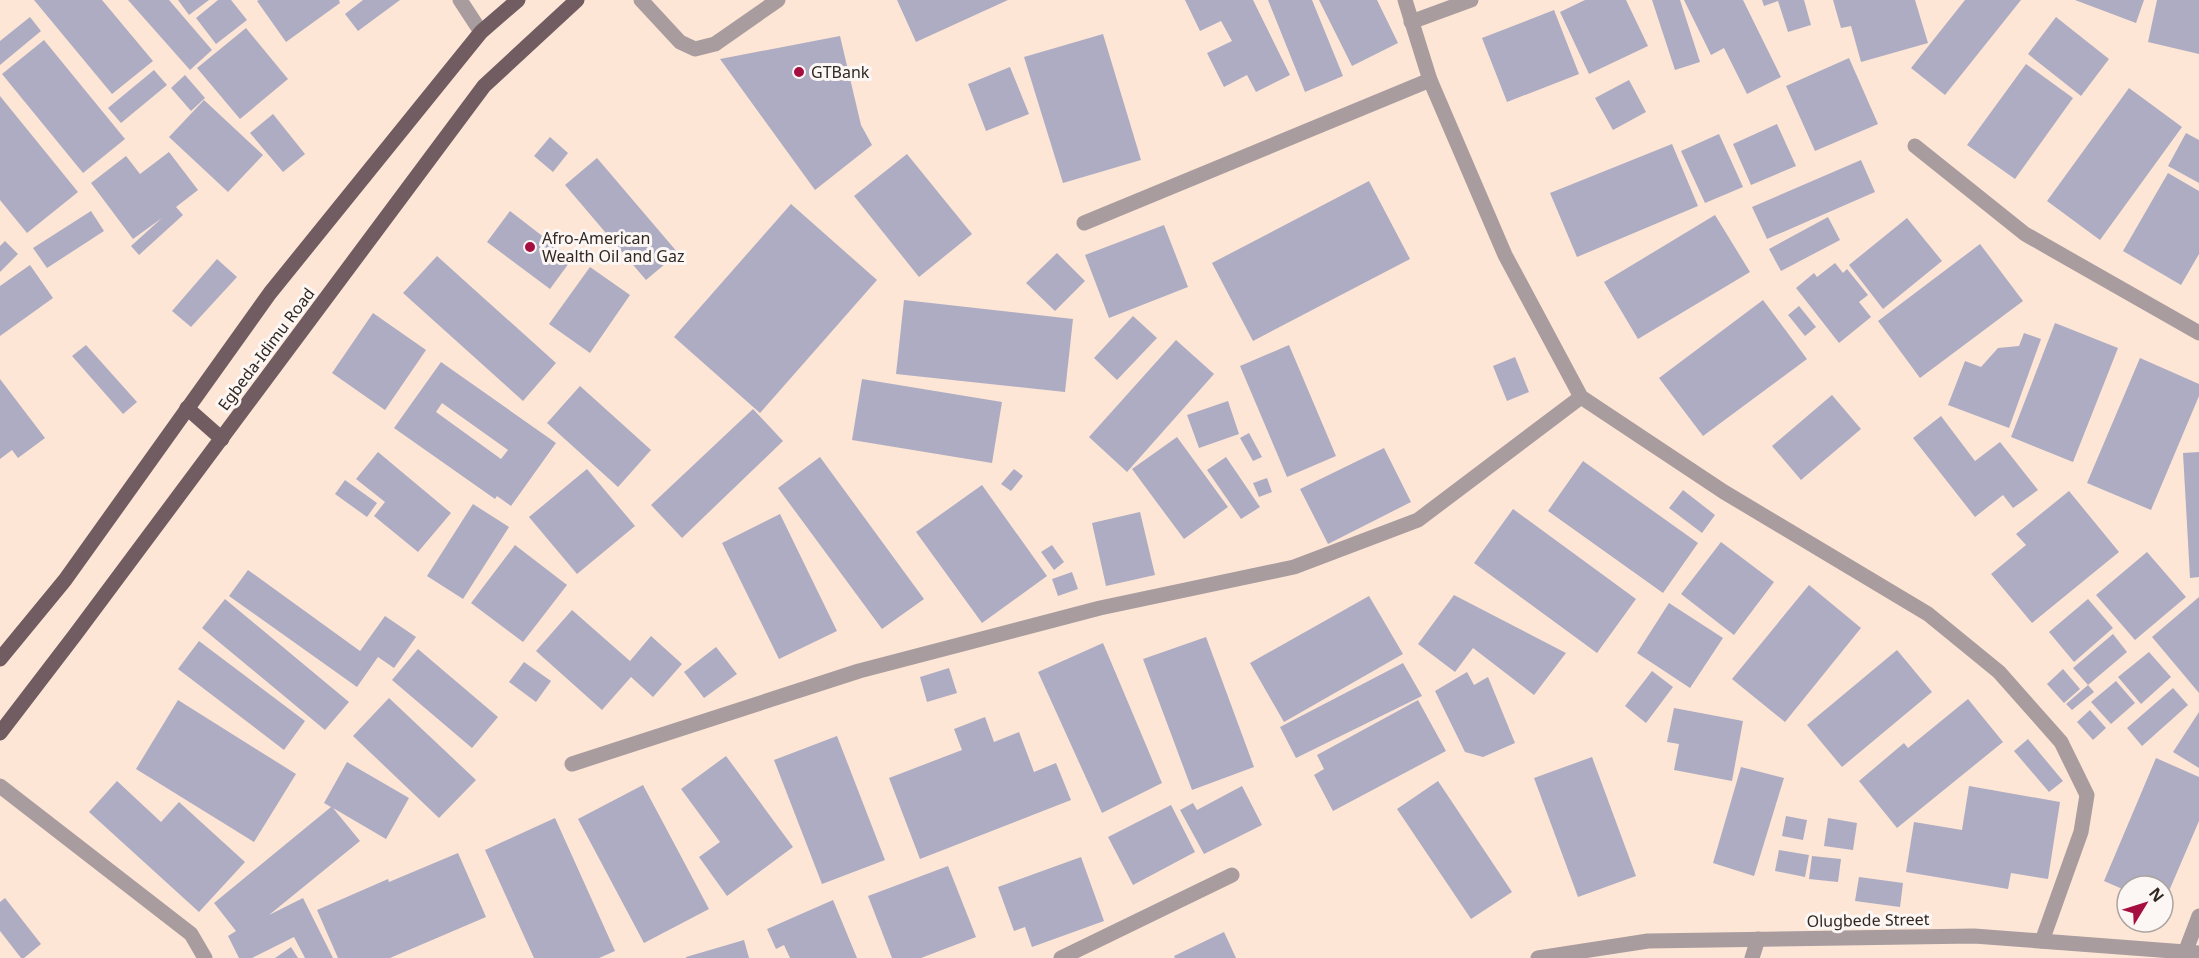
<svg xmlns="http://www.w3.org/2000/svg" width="2199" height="958" viewBox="0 0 2199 958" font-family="'Noto Sans',sans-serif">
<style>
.building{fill:#aeacc3;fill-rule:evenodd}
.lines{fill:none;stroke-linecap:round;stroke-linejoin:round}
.lane{stroke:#a89c9f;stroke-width:15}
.street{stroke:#a89c9f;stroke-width:15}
.primary{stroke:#715c61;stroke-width:15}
.poi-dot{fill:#a60e41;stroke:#fcf7f4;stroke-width:2}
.labels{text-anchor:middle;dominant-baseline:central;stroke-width:6;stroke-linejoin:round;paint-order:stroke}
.poi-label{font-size:16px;fill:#312822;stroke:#fcf7f4;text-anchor:start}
.street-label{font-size:16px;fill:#312822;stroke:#fcf7f4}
</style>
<rect width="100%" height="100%" fill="#fde6d6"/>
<g class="building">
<path d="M34 0H102L153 61 112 94Z"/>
<path d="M128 0H169L212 50 190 70Z"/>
<path d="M178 0H209L189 15Z"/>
<path d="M218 0H231L247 20 216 44 196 18Z"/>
<path d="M259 0H339L340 3 286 42 257 1Z"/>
<path d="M363 0H400L358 31 345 14Z"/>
<path d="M897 0H1008L916 42Z"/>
<path d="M1185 0H1253L1290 75 1256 92 1247 75 1224 87 1207 53 1232 41 1221 21 1200 31Z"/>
<path d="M1268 0H1312L1343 76 1305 92Z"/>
<path d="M1319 0H1377L1398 43 1352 66Z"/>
<path d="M1585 0H1626L1648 46 1589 74 1560 12Z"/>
<path d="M1652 0H1680L1700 62 1675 70Z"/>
<path d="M1684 0H1743L1781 77 1747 94 1724 48 1711 55Z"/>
<path d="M1762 0H1804L1811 25 1788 32 1778 1 1764 6Z"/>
<path d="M1833 0H1915L1928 43 1861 62 1851 26 1841 28Z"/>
<path d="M1965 0H2021L1945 95 1911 68Z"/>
<path d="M2075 0H2144L2136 23Z"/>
<path d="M2157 0H2199V54L2148 42Z"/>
<path d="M1554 10 1579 74 1507 102 1482 38Z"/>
<path d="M30 17 41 31 0 65V41Z"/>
<path d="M2056 17 2109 59 2081 96 2028 54Z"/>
<path d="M246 28 288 79 240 119 197 68Z"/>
<path d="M1103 34 1141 160 1063 183 1024 57Z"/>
<path d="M840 36 861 125 872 145 815 190 720 59Z"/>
<path d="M44 40 125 139 83 173 2 74Z"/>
<path d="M1849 58 1878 124 1815 151 1786 86Z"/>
<path d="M2026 64 2073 98 2015 179 1967 145Z"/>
<path d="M1010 67 1029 114 986 131 968 84Z"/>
<path d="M154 70 167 85 121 123 108 108Z"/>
<path d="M185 75 205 98 191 111 171 88Z"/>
<path d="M1629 80 1646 112 1613 130 1595 98Z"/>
<path d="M2129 88 2182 127 2100 240 2047 201Z"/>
<path d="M0 96 78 192 27 233 0 200Z"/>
<path d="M204 100 263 155 228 192 169 137Z"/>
<path d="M273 114 305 154 283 172 250 133Z"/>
<path d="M1777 124 1796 166 1751 185 1733 144Z"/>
<path d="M2186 133 2199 140V183L2168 166Z"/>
<path d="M1719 134 1743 187 1705 203 1681 151Z"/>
<path d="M550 137 568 153 553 172 534 156Z"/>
<path d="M1672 144 1698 206 1577 257 1550 193Z"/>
<path d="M169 152 198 190 176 207 183 215 139 255 131 246 162 218 133 239 91 183 126 156 140 174Z"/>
<path d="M907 154 972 234 919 277 854 196Z"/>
<path d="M597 158 678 253 646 280 565 185Z"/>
<path d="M1861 160 1875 192 1767 239 1752 207Z"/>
<path d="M2168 173 2199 191V254L2181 285 2123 251Z"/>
<path d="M1369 181 1410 259 1253 341 1212 263Z"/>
<path d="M791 204 877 280 760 413 674 337Z"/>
<path d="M91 211 104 231 47 268 33 248Z"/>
<path d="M510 211 572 259 550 289 487 242Z"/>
<path d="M1715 215 1750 272 1638 339 1604 282Z"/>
<path d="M1828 217 1840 240 1781 271 1769 249Z"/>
<path d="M1907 218 1942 261 1883 309 1849 265Z"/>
<path d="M1164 225 1188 287 1109 318 1085 255Z"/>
<path d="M5 241 18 254 0 272V246Z"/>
<path d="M1980 244 2023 301 1920 378 1878 321Z"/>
<path d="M1057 253 1085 281 1055 311 1026 283Z"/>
<path d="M437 256 556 363 523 401 403 293Z"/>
<path d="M217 259 237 277 191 327 172 311Z"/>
<path d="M1835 263 1843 273 1847 269 1868 295 1859 302 1871 317 1839 343 1796 288 1814 273 1817 277Z"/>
<path d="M30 265 53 298 0 336V286Z"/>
<path d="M590 267 630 295 590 353 549 324Z"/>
<path d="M904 300 1073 319 1065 392 896 374Z"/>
<path d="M1763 300 1807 359 1703 436 1659 378Z"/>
<path d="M1799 306 1816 327 1805 336 1788 315Z"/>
<path d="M373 313 426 350 385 410 332 373Z"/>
<path d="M1133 316 1157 338 1117 380 1094 358Z"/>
<path d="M2055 323 2118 348 2073 462 2011 437Z"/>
<path d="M2024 333 2041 339 2009 428 1948 405 1965 361 1981 367 1998 348 2019 346Z"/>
<path d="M1176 340 1214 374 1127 472 1089 437Z"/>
<path d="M86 345 137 402 123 414 72 356Z"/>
<path d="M1289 345 1336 456 1287 477 1240 366Z"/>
<path d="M1515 357 1529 392 1507 401 1493 366Z"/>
<path d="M2140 358 2199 384V396L2151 510 2087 483Z"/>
<path d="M441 362 556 443 511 506 497 496 495 499 394 428ZM442 403 508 450 501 459 436 412Z"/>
<path d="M0 379 45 438 18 458 12 450 0 459Z"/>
<path d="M862 379 1002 402 992 463 852 440Z"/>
<path d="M580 386 651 450 618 487 547 423Z"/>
<path d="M1832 395 1861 429 1801 480 1772 446Z"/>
<path d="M1228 401 1239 434 1199 448 1187 415Z"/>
<path d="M753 409 783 441 682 538 651 505Z"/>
<path d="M1941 416 1975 461 2000 442 2038 490 2013 508 2003 495 1975 517 1913 438Z"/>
<path d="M1249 433 1262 457 1253 461 1240 438Z"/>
<path d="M1177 437 1228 507 1184 539 1132 469Z"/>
<path d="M1384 448 1411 502 1328 544 1300 489Z"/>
<path d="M378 452 451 513 418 552 374 516 385 502 356 479Z"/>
<path d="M2199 452V577L2190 578 2183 453Z"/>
<path d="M820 457 924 599 882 629 778 488Z"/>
<path d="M1226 457 1260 507 1241 519 1207 470Z"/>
<path d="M1583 461 1698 543 1663 593 1548 511Z"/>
<path d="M587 469 635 526 577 574 529 517Z"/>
<path d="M1014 469 1023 476 1011 491 1001 484Z"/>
<path d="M1267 478 1272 492 1259 497 1253 483Z"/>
<path d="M345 480 377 503 367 517 335 494Z"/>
<path d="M982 485 1047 576 982 623 916 532Z"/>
<path d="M1683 490 1715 515 1702 533 1669 508Z"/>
<path d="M2069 491 2119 552 2032 623 1991 574 2026 545 2016 534Z"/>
<path d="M473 504 509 527 463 599 427 576Z"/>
<path d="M1513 509 1636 599 1597 653 1474 563Z"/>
<path d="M1140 512 1155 575 1106 586 1092 523Z"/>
<path d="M780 514 837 631 779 659 722 543Z"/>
<path d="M1721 542 1774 582 1734 635 1681 594Z"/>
<path d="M515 545 567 585 523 642 471 603Z"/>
<path d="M1052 545 1064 562 1054 570 1041 552Z"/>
<path d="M2147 552 2186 597 2135 640 2096 595Z"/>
<path d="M248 570 360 651 385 616 416 637 394 668 378 657 357 687 229 596Z"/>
<path d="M1072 572 1078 589 1058 596 1052 579Z"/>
<path d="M1809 585 1861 628 1785 722 1732 679Z"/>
<path d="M1454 595 1566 653 1534 695 1473 648 1455 672 1418 644Z"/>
<path d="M1369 596 1403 654 1284 722 1250 663Z"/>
<path d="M2199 597V693L2152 637Z"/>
<path d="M225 599 349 702 325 730 202 628Z"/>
<path d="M2088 599 2113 628 2074 662 2049 632Z"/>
<path d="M1669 603 1723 638 1690 688 1637 653Z"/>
<path d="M572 610 630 661 651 636 682 664 653 697 631 677 602 710 536 651Z"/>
<path d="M2113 634 2127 652 2088 685 2073 668Z"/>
<path d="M1206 637 1254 767 1192 790 1143 659Z"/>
<path d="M199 641 305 721 284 750 178 669Z"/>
<path d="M1103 643 1162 783 1102 813 1038 672Z"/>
<path d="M716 647 737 674 704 698 684 672Z"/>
<path d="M418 649 498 717 472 748 392 680Z"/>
<path d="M1897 650 1932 692 1842 767 1807 725Z"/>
<path d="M2149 652 2171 677 2141 704 2118 677Z"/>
<path d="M524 662 551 681 536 702 509 682Z"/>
<path d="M1403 663 1422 696 1296 758 1280 727Z"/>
<path d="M949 668 957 693 927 702 920 677Z"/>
<path d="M2063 669 2080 689 2064 703 2047 684Z"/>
<path d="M1652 671 1673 687 1646 723 1625 706Z"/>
<path d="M1467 672 1474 685 1488 677 1515 743 1483 757 1465 752 1435 691Z"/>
<path d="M2116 681 2135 703 2111 724 2091 702Z"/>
<path d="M2088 685 2094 692 2072 710 2066 704Z"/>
<path d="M2173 688 2188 705 2142 746 2127 728Z"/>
<path d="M389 698 476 780 439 818 353 736Z"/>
<path d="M1968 699 2003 742 1897 828 1859 781 1904 743 1908 748Z"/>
<path d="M178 700 296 774 254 842 136 769Z"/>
<path d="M1418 700 1446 751 1333 811 1314 775 1324 769 1317 755Z"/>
<path d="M1674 708 1743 721 1732 781 1674 770 1679 744 1667 742Z"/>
<path d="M2090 710 2106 728 2093 740 2077 722Z"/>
<path d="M2199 712V768L2173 752Z"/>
<path d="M985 717 994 742 1019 732 1034 772 1056 763 1071 800 920 859 889 778 962 750 954 729Z"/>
<path d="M837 736 885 860 822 884 774 760Z"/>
<path d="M2028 739 2063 781 2049 792 2014 751Z"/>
<path d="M726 756 793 847 727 896 699 857 720 842 681 789Z"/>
<path d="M1592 757 1636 876 1578 897 1534 778Z"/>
<path d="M2156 758 2199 777V821L2163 905V886H2127V891L2104 881Z"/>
<path d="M347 762 409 798 386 839 333 808 360 841 269 915 303 898 333 958H305L294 937 252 958H239L228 936 236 931 214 903 331 807 324 803Z"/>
<path d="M1741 767 1784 778 1754 876 1713 863Z"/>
<path d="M117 781 161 822 179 802 245 862 199 912 89 812Z"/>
<path d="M1438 781 1512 892 1471 919 1397 809Z"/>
<path d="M643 785 709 909 644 943 578 819Z"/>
<path d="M1242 786 1262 825 1204 854 1180 810 1193 803 1197 810Z"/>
<path d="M1969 786 2060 802 2048 879 2011 873 2008 889 1906 872 1914 822 1962 830Z"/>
<path d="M1171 805 1195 852 1133 885 1108 837Z"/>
<path d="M1786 816 1807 820 1803 840 1782 836Z"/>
<path d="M555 818 615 951 599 958H534L485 850Z"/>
<path d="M1828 818 1857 823 1853 850 1824 846Z"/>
<path d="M1779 850 1809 855 1805 877 1775 871Z"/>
<path d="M458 853 486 917 390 958H338L317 910 388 879 389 882Z"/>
<path d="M1812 856 1841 859 1838 882 1809 879Z"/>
<path d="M1081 857 1104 921 1032 947 1025 927 1014 931 998 887Z"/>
<path d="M948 866 976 937 921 958H892L868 896Z"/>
<path d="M1859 877 1903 883 1900 907 1855 901Z"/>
<path d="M5 898 41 944 24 958H21L0 931V902Z"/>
<path d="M833 900 857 958H790L784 945 776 949 767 929Z"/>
<path d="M1224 932 1236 958H1175L1174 956Z"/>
<path d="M744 940 749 958H686V957Z"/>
<path d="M291 947 298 958H275Z"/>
</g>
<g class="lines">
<path class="lane" d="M641 0 680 42 695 49 715 44 778 0"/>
<g class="street">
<path d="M460 0 481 32"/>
<path d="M1405 0 1430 80 1505 255 1581 397 1724 492 1928 614 1999 672 2061 742 2087 795 2081 832 2042 941"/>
<path d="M1411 22 1471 0"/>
<path d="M1915 146 2025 234 2199 333"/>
<path d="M1084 223 1430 80"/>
<path d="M572 764 859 671 1100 608 1294 567 1418 520 1581 397"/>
<path d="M0 786 191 934 205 958"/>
<path d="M1061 958 1232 875"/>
<path d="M1538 958 1648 941 1974 936 2199 953"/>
<path d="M1752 958 1758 939"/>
<path d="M2183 958 2199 916"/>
</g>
<g class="primary">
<path d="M187 408 222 439"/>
<path d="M0 659 65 580 270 293 481 32 518 0"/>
<path d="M0 733 75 635 484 86 577 0"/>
</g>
</g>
<g class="poi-dot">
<circle cx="799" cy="72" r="6"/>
<circle cx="530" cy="247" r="6"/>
</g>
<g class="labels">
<g class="poi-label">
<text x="811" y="72">GTBank</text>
<text x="542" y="238">Afro-American<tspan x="542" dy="18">Wealth Oil and Gaz</tspan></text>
</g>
<g class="street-label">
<text transform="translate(266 349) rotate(-53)">Egbeda-Idimu Road</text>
<text transform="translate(1868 920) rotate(-1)">Olugbede Street</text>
</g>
</g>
<g transform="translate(2145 904) rotate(52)"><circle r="28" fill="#fcf7f4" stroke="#aba4a0" stroke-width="1.5"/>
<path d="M0-4.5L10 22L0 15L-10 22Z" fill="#a60e41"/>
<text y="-9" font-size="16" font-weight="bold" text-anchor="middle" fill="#312822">N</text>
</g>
</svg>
